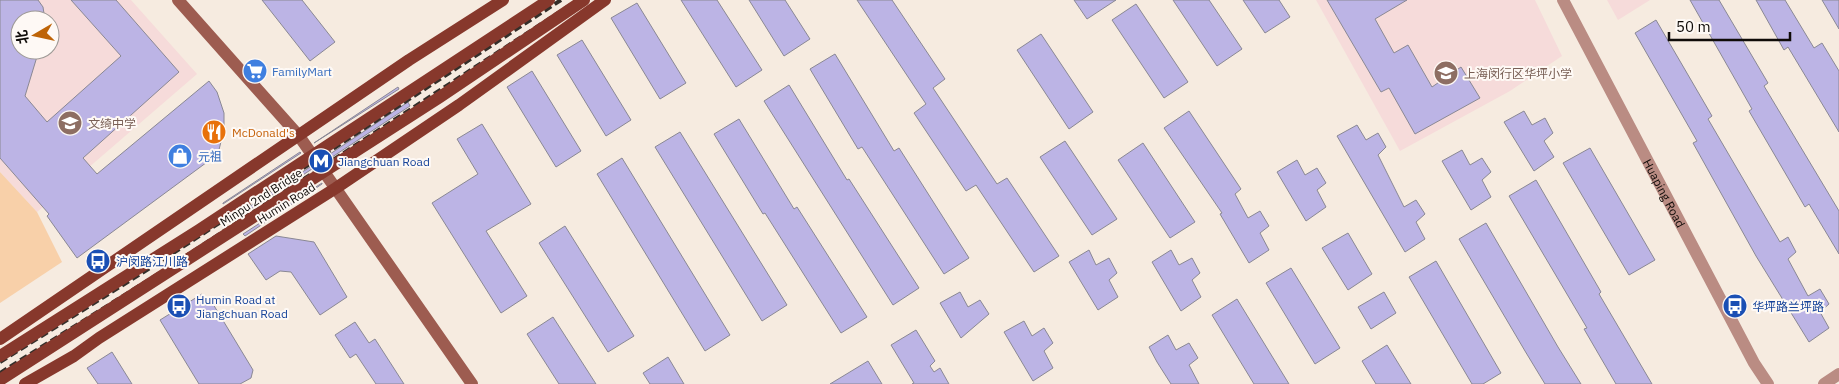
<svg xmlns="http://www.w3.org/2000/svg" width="1839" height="384" viewBox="0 0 1839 384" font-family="'IBM Plex Sans','Noto Sans SC',sans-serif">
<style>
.education{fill:#f6dbda;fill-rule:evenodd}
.green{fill:#f8d0a9}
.building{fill:#bcb4e5;stroke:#8a8894}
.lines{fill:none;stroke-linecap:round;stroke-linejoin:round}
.tertiary{stroke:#ba8c83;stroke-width:12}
.secondary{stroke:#9d5c50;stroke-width:12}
.primary{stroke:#87382c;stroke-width:12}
.rail{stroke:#342f2a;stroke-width:4;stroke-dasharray:8 4;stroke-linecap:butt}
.primary-bridge{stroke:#87382c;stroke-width:12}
.labels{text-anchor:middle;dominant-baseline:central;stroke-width:4;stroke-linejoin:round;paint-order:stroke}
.shop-label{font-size:12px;fill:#366cbe;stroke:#fef9f5;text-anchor:start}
.education-label{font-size:12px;fill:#785e54;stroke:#fef9f5;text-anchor:start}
.food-label{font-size:12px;fill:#c56008;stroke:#fef9f5;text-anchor:start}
.transit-label{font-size:12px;fill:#164399;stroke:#fef9f5;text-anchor:start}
.street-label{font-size:12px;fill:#0f0b08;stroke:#fef9f5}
</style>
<rect width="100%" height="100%" fill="#f6ebe0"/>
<g class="education">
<path d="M0 0H131L197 74 37 212 0 172ZM20 20H50V50H20Z"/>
<path d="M1316 0H1535L1562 56 1510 91 1400 151Z"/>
<path d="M1607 0H1650L1618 20Z"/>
</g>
<path class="green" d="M0 172 37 212 62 262 0 303Z"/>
<g class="building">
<path d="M0 0H38L43 7 45 20H20V50H39L25 96 47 122 121 56 71 0H116L179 72 83 158 97 174 209 81 217 92 224 113V129L218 154 77 258 47 216 49 214 0 158Z"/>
<path d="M262 0H302L335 42 310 61Z"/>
<path d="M681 0H717L762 70 736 87Z"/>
<path d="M749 0H785L810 39 784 56Z"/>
<path d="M857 0H892L945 79 933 88 997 184 1007 178 1059 256 1034 272 976 185 966 191 914 113 926 104Z"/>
<path d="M1074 0H1116L1087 19Z"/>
<path d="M1173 0H1209L1242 49 1217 66Z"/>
<path d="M1243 0H1279L1290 17 1265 33Z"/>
<path d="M1327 0H1407L1375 19 1394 53 1408 45 1432 87 1461 67 1480 98 1415 134 1389 88 1381 92Z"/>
<path d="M1690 0H1719L1768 83 1764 86 1839 211V254L1809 204 1805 207 1749 111 1752 109Z"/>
<path d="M1756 0H1785L1814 48 1822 43 1839 71V132L1788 47 1784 50Z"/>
<path d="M1822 0H1839V29Z"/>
<path d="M637 3 686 83 660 99 611 18Z"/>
<path d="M1136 4 1188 82 1164 98 1112 20Z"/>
<path d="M1656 20 1712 116 1708 119 1780 242 1788 237 1796 252 1788 259 1808 296 1820 289 1829 304 1820 312 1829 328 1809 342 1756 256 1693 143 1697 141 1635 33Z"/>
<path d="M1041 34 1093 112 1069 129 1017 50Z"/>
<path d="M582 40 631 120 606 136 557 55Z"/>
<path d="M835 54 894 151 899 148 969 258 944 274 862 147 858 149 810 69Z"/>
<path d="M532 71 581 151 556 167 507 87Z"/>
<path d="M789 85 847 180 849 179 919 288 893 305 764 101Z"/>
<path d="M398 87 399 89 314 143Z"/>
<path d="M408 102 410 106 326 161 324 158Z"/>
<path d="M1189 111 1241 189 1235 194 1248 218 1260 211 1269 226 1260 233 1269 250 1249 263 1220 214 1222 213 1164 128Z"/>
<path d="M1524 111 1532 125 1545 118 1553 133 1544 141 1554 157 1534 171 1504 122Z"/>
<path d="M739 119 794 209 797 207 867 317 841 333 765 213 763 214 714 134Z"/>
<path d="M482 124 531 204 486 231 527 296 501 313 432 203 478 174 457 139Z"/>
<path d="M1357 125 1366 140 1378 133 1386 147 1378 155 1404 207 1416 200 1425 214 1416 222 1425 239 1405 252 1337 136Z"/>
<path d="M680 132 787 305 762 321 655 147Z"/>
<path d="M1065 141 1117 219 1092 235 1040 157Z"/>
<path d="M1143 143 1195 222 1170 238 1118 160Z"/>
<path d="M1590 148 1655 260 1629 275 1563 163Z"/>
<path d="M1462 150 1470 165 1482 158 1491 172 1482 180 1491 197 1471 210 1442 161Z"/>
<path d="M300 152 301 153 223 204V203Z"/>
<path d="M622 158 730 335 705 351 597 174Z"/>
<path d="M1297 160 1305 175 1317 168 1326 183 1317 190 1326 207 1306 221 1277 172Z"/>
<path d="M310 167 312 169 234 220 232 218Z"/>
<path d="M1536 180 1601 292 1599 294 1652 384H1616L1584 329 1587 328 1509 196Z"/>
<path d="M322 183V184L245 236 243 234Z"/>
<path d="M1486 223 1558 347 1581 384H1545L1525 351 1459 239Z"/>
<path d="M565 226 634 336 608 352 539 243Z"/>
<path d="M1348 233 1372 274 1348 290 1322 248Z"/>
<path d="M276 236 314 242 347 297 320 315 291 272 280 271 266 280 248 254Z"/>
<path d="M1089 250 1096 265 1109 258 1117 273 1109 280 1118 297 1098 310 1069 262Z"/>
<path d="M1171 250 1179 265 1192 258 1200 273 1192 280 1201 297 1181 311 1152 262Z"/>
<path d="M1436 261 1501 373 1483 384H1472L1409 277Z"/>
<path d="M1291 268 1340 348 1315 364 1266 283Z"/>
<path d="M960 292 968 307 980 300 989 314 961 338 940 303Z"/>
<path d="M1384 292 1396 313 1371 329 1358 307Z"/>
<path d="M202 294 206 301 210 299 253 370 251 378 240 384H199L160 320Z"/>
<path d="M1237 299 1289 384H1254L1212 315Z"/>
<path d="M553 317 596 384H559L527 334Z"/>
<path d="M1024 321 1032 336 1044 328 1053 343 1044 351 1053 368 1033 381 1004 332Z"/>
<path d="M355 322 369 343 375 339 404 384H376L356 354 350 358 335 335Z"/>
<path d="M916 330 935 361 930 366 934 372 940 368 949 384H912L914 383 891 345Z"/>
<path d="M1168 335 1176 350 1189 343 1198 358 1189 365 1199 384H1171L1157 362 1149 347Z"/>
<path d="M1387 345 1411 384H1376L1362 361Z"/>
<path d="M112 352 132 384H98L87 368Z"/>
<path d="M668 357 684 384H650L643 373Z"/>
<path d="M868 361 882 384H830Z"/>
</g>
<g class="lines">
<g class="tertiary">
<path id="s1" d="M1563 0 1754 363 1768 384"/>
<path d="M1824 384 1839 374"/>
</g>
<path class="secondary" d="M178 0 299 136 472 384"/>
<g class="primary">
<path d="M0 339 409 60 503 0"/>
<path d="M25 384 74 356 99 338 336 188 459 105 605 0"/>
</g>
<g class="rail">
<path d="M0 362 158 263 561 0"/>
<path d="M0 373 163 271 578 0"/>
</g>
<g class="primary-bridge">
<path d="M0 356 199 230 549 0"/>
<path d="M0 380 440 97 584 0"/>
</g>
</g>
<defs>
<symbol id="supermarket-disc" viewBox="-11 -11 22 22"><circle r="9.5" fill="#3f7fe0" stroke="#fef9f5"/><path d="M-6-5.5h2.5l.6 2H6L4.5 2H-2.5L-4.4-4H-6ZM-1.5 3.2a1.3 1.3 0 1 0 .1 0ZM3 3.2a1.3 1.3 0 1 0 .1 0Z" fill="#fff"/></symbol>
<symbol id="school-disc" viewBox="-11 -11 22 22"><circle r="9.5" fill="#8d6e63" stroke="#fef9f5"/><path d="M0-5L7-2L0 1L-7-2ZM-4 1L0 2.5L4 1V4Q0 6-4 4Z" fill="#fff"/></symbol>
<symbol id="restaurant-disc" viewBox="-11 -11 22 22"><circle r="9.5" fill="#e8710a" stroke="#fef9f5"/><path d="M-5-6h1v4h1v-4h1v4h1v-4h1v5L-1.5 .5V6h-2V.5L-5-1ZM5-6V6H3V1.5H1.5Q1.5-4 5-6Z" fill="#fff"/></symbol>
<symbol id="shop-disc" viewBox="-11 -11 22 22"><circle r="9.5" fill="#3f7fe0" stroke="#fef9f5"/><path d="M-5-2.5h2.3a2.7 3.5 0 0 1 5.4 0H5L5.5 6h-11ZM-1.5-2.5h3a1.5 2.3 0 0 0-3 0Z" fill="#fff"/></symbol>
<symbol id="metro-disc" viewBox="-11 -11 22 22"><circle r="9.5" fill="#1a4fb4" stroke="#fef9f5"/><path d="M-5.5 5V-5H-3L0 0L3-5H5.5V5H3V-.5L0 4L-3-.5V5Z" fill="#fff"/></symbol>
<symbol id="bus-disc" viewBox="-11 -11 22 22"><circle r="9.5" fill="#1a4fb4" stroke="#fef9f5"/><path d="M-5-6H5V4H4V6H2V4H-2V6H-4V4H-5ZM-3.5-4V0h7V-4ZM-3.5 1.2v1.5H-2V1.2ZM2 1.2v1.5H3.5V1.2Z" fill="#fff"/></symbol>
</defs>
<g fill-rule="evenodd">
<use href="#supermarket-disc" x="241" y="57" width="28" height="28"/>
<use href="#school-disc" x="1432" y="59" width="28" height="28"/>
<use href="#school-disc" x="56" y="109" width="28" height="28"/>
<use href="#restaurant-disc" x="200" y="118" width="28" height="28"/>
<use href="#shop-disc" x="166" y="142" width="28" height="28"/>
<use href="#metro-disc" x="307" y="147" width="28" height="28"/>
<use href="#bus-disc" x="84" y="247" width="28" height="28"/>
<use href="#bus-disc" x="165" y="292" width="28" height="28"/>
<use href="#bus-disc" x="1721" y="292" width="28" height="28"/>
</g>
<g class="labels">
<g class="shop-label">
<text x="272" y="71">FamilyMart</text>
<text x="198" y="156">元祖</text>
</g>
<g class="education-label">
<text x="1464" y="73">上海闵行区华坪小学</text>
<text x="88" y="123">文绮中学</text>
</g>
<g class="food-label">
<text x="232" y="132">McDonald's</text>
</g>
<g class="transit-label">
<text x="338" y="161">Jiangchuan Road</text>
<text x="116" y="261">沪闵路江川路</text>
<text x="196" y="299">Humin Road at<tspan x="196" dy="14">Jiangchuan Road</tspan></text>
<text x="1752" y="306">华坪路兰坪路</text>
</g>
<g class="street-label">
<text stroke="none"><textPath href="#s1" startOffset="218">Huaping Road</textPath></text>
<text transform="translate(261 197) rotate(-33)">Minpu 2nd Bridge</text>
<text transform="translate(286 203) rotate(-32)">Humin Road</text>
</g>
</g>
<g transform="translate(35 35) rotate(261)"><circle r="24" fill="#fef9f5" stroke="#9e9a96"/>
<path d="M0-4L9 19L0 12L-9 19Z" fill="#be6407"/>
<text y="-8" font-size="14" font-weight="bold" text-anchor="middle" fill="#0f0b08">北</text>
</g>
<path d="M1669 32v8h121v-8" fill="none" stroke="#0f0b08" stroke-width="2.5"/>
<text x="1676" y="32" font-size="15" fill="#0f0b08" stroke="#fef9f5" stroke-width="4" paint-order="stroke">50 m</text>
</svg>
